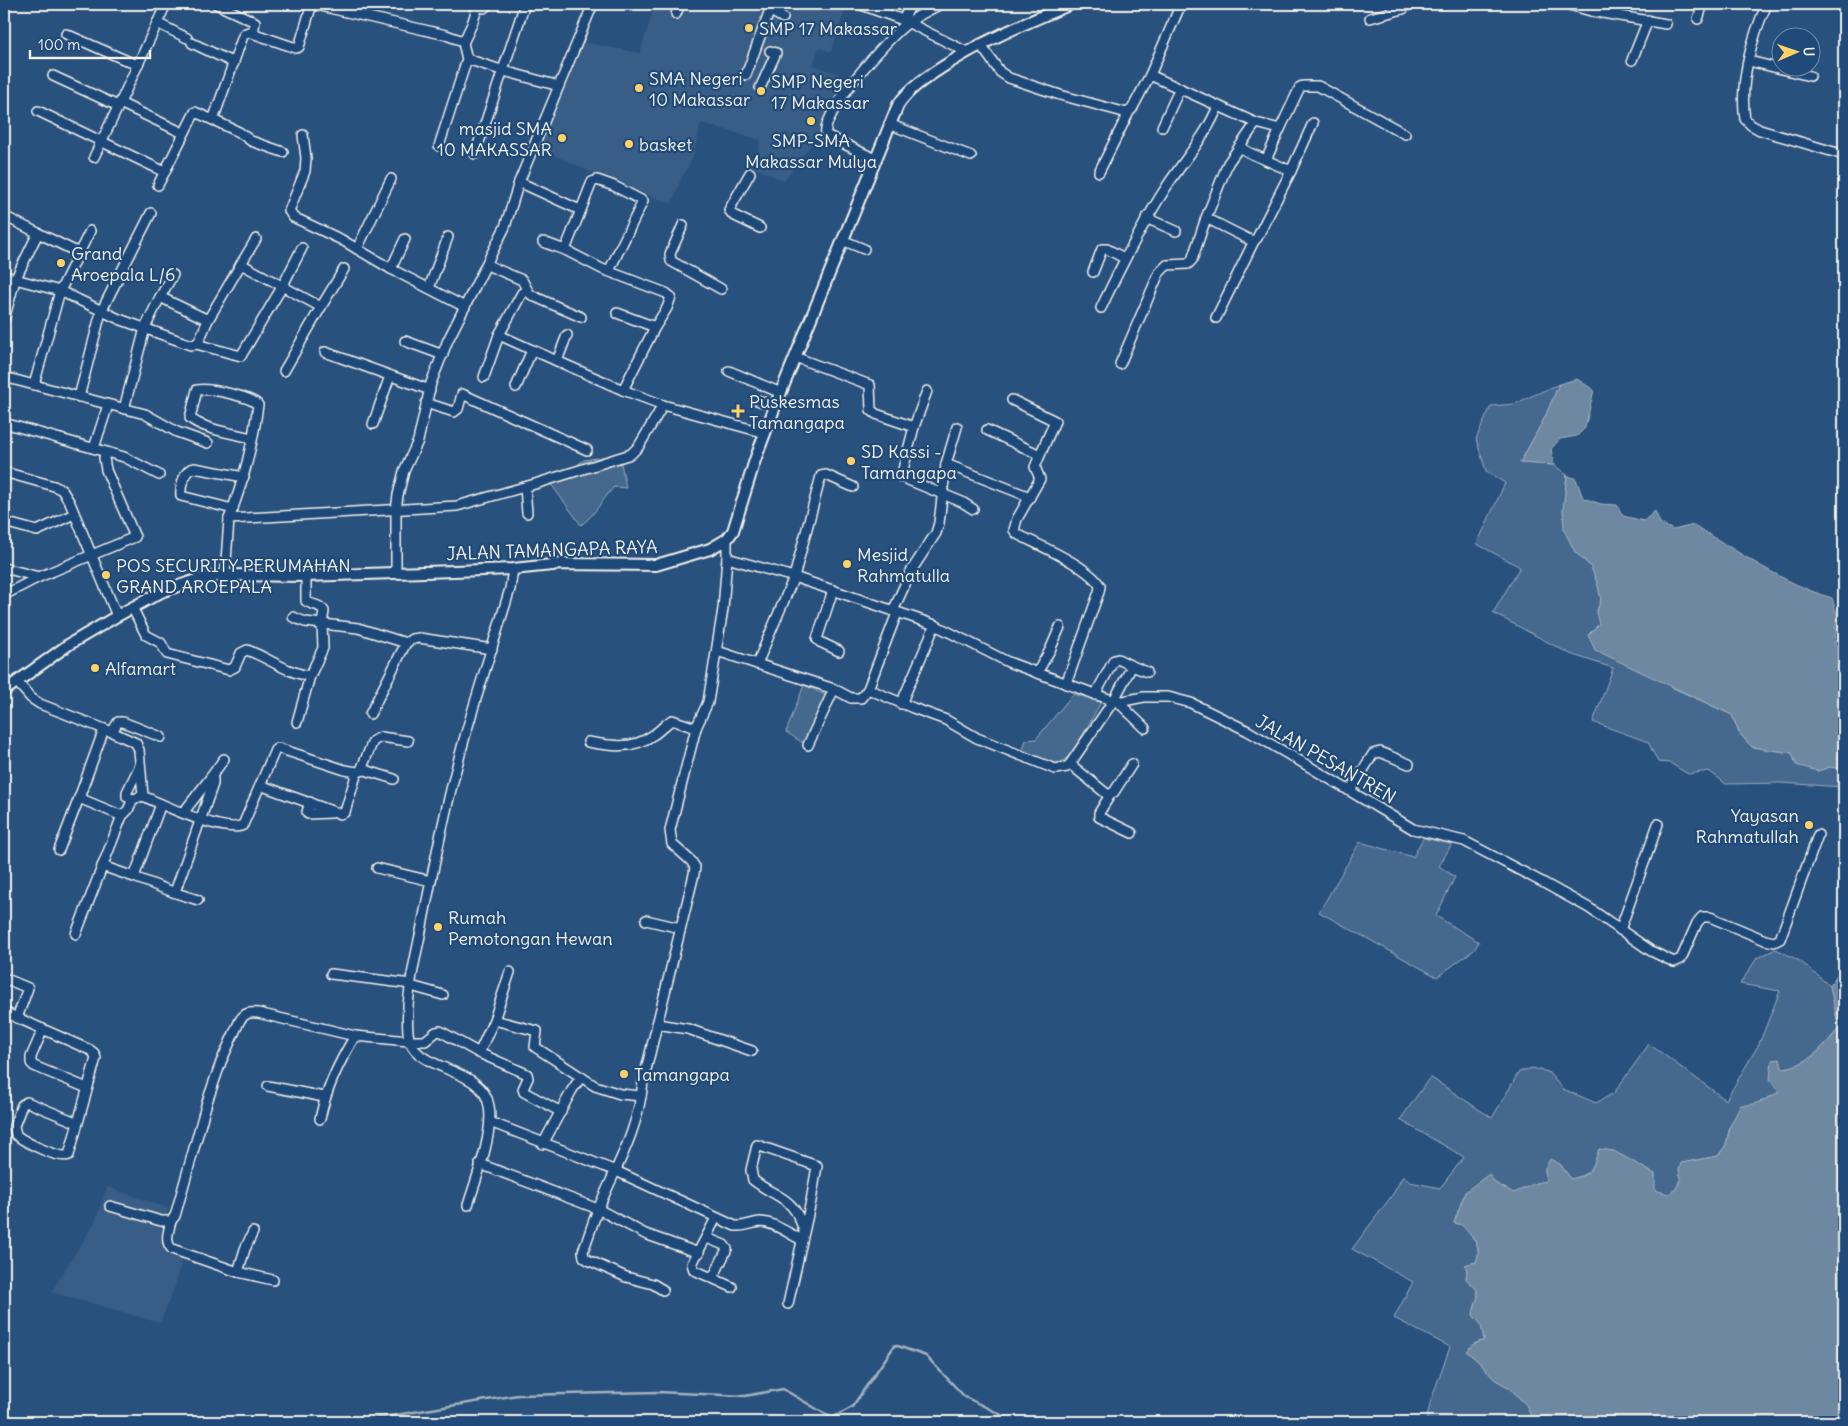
<svg xmlns="http://www.w3.org/2000/svg" width="1848" height="1426" viewBox="0 0 1848 1426" font-family="Delius,sans-serif">
<style>
.built{fill:#375d86}
.green{fill:#45688e;stroke:#9cacbb}
.water{fill:#6e88a2;stroke:#a4b2be}
.lines{fill:none;stroke-linecap:round;stroke-linejoin:round}
.stream{stroke:#a4b2be;stroke-width:2.5}
.minor-casing{stroke:#f4f1e8;stroke-width:12}
.major-casing{stroke:#f4f1e8;stroke-width:14}
.minor{stroke:#1f4a7a;stroke-width:9}
.major{stroke:#1f4a7a;stroke-width:10}
.poi-dot{fill:#ffd166;stroke:#1f4a7a;stroke-width:2}
.labels{text-anchor:middle;dominant-baseline:central;stroke-width:4.5;stroke-linejoin:round;paint-order:stroke}
.poi-label{font-size:18px;fill:#f4f1e8;stroke:#1f4a7a;text-anchor:start}
.street-label{font-size:18px;fill:#f4f1e8;stroke:#1f4a7a}
</style>
<rect width="100%" height="100%" fill="#28517e"/>
<filter id="ink" filterUnits="userSpaceOnUse"><feTurbulence type="fractalNoise" baseFrequency=".02" numOctaves="2"/><feDisplacementMap in="SourceGraphic" scale="10" xChannelSelector="R" yChannelSelector="G"/><feConvolveMatrix kernelMatrix="1 2 1 2 8 2 1 2 1" color-interpolation-filters="sRGB"/></filter>
<g filter="url(#ink)">
<g class="built">
<path d="M655 4H847L831 52 819 48 813 65 853 79 818 135 784 181 753 167 761 140 701 123 693 157 678 186 672 204 608 180 536 147 579 41 640 53Z"/>
<path d="M107 1187 168 1208 162 1247 184 1254 176 1284 160 1323 51 1292 95 1222Z"/>
</g>
<g class="green">
<path d="M1559 384 1545 417 1520 463 1554 465 1567 475 1563 510 1575 552 1591 567 1598 585 1601 600 1596 613 1673 688 1732 715 1739 733 1752 747 1792 753 1818 771 1830 767 1844 769V787L1780 783 1726 784 1709 771 1688 774 1670 763 1658 762 1648 742 1593 722 1613 668 1570 654 1493 613 1520 567 1477 544 1505 483 1486 471 1476 439 1491 406 1514 404Z"/>
<path d="M619 454 626 488 614 487C602 500 595 515 581 525L551 484 584 460Z"/>
<path d="M804 685 830 697 806 745 786 732Z"/>
<path d="M1073 694 1101 702 1073 753 1060 763H1048L1022 752 1026 740 1036 739Z"/>
<path d="M1423 838 1452 844 1439 866 1455 877 1436 916 1479 942 1474 950 1437 977 1319 912 1360 842 1413 857Z"/>
<path d="M1776 949 1800 961 1830 986 1839 1028C1822 1048 1809 1066 1781 1068L1779 1092 1759 1103 1751 1106 1730 1126 1726 1145 1718 1156 1682 1163 1679 1170 1681 1178 1676 1189 1668 1195 1654 1190 1655 1174 1636 1164 1599 1149C1593 1168 1591 1174 1571 1179L1560 1164 1545 1168 1546 1181 1536 1183 1514 1194 1495 1183 1465 1192 1454 1223 1462 1224C1472 1238 1483 1245 1476 1262L1465 1265 1467 1270 1466 1279C1485 1295 1476 1295 1473 1315L1481 1324 1484 1340 1474 1344 1466 1351 1479 1362 1494 1379 1510 1388 1527 1406 1533 1422H1426L1431 1400 1450 1347 1394 1318 1413 1282 1352 1249 1393 1194 1403 1176 1410 1182 1440 1188 1464 1157 1400 1120 1430 1077 1492 1118 1519 1072 1532 1068 1548 1072 1563 1089 1596 1103 1614 1093 1649 1044 1726 1100 1759 1044 1780 991 1740 984 1757 958Z"/>
</g>
<g class="water">
<path d="M1577 379 1594 390 1585 428 1577 436 1560 439 1551 449 1554 465 1520 463 1545 417 1559 384Z"/>
<path d="M1567 475 1576 479 1583 498 1601 504 1617 505 1623 516 1644 521 1655 511 1660 523 1673 530 1694 525C1737 551 1784 584 1832 598L1837 615 1835 645 1844 655V769L1830 767 1818 771 1796 765 1792 753 1752 747 1739 733 1732 715 1595 650 1588 635 1599 624 1596 613 1601 600 1598 585 1591 567 1575 552 1564 530 1563 510Z"/>
<path d="M1844 963V1422H1533L1527 1406 1510 1388 1494 1379 1479 1362 1466 1351 1474 1344 1484 1340 1481 1324 1473 1315C1476 1295 1485 1295 1466 1279L1467 1270 1465 1265 1476 1262C1483 1245 1472 1238 1462 1225L1454 1223 1465 1192 1489 1174 1495 1183 1514 1193 1536 1183 1546 1181 1545 1168 1550 1159 1560 1164 1571 1179C1592 1175 1593 1168 1599 1149L1614 1151 1655 1174V1190L1668 1194 1676 1189 1681 1178 1679 1170 1681 1163 1718 1156 1726 1145 1730 1126 1741 1105C1756 1106 1766 1099 1779 1092L1770 1079 1772 1060 1780 1059 1782 1068C1808 1066 1822 1048 1839 1029L1830 986Z"/>
</g>
<g class="lines">
<path class="stream" d="M358 1422 371 1419 518 1395 658 1392 745 1396 783 1389 832 1418 852 1407 895 1345 926 1356 965 1397 1016 1422"/>
<defs>
<g id="minor">
<path d="M166 4 120 103 183 133"/>
<path d="M216 4 255 22 253 33"/>
<path d="M312 4 446 35 460 40 463 43 467 59 439 146"/>
<path d="M471 4 484 8 488 4"/>
<path d="M859 4 903 20 965 51"/>
<path d="M1566 4 1591 11 1666 24"/>
<path d="M1767 4C1752 36 1739 84 1745 119L1751 125 1760 130 1844 155"/>
<path d="M769 10 783 18"/>
<path d="M676 14 680 4"/>
<path d="M1370 18 1403 9 1409 4"/>
<path d="M1698 19 1703 4"/>
<path d="M903 20 911 4"/>
<path d="M157 23 187 38"/>
<path d="M66 34 137 65"/>
<path d="M192 43 234 63"/>
<path d="M463 43 472 24 478 6"/>
<path d="M980 44 1000 72 1009 78 1060 95 1127 113 1132 109 1150 75 1181 4"/>
<path d="M467 59 504 71 559 86"/>
<path d="M1632 60 1648 20"/>
<path d="M1749 61 1810 76"/>
<path d="M746 75 772 4"/>
<path d="M1150 75 1256 123 1280 129 1300 87 1303 86H1318L1405 134"/>
<path d="M53 76 118 106"/>
<path d="M760 88 776 53 770 51"/>
<path d="M38 111 165 172"/>
<path d="M1256 123 1228 163 1206 218 1248 239 1254 241 1257 238 1291 171 1313 123"/>
<path d="M889 124 971 156"/>
<path d="M1162 127 1180 88"/>
<path d="M303 135 306 158 305 171 289 211 293 217 342 240 391 269"/>
<path d="M1239 147 1252 154 1291 171"/>
<path d="M283 152 251 141 239 132 213 120 243 36 246 33 249 32 296 48 299 47 312 4"/>
<path d="M475 154 525 4"/>
<path d="M94 157 120 103"/>
<path d="M875 159 826 135C820 114 889 36 908 23 918 15 930 10 941 4"/>
<path d="M1266 160 1280 129"/>
<path d="M1099 172 1129 112"/>
<path d="M750 173 729 210 733 215 760 228"/>
<path d="M519 182 580 210"/>
<path d="M158 185 195 112 213 120"/>
<path d="M4 216 38 233"/>
<path d="M1146 218 1176 231"/>
<path d="M683 225 670 254 671 261 721 289"/>
<path d="M405 239 391 269 465 307"/>
<path d="M842 240 864 249"/>
<path d="M543 242 565 250 602 269 666 293 671 297 667 308 655 327 623 390"/>
<path d="M357 249 391 179"/>
<path d="M565 250 592 182 597 180 614 186 643 201 609 271"/>
<path d="M241 264 256 239"/>
<path d="M487 265 522 280 529 293 533 296 581 317"/>
<path d="M1093 272 1102 249H1107L1124 258"/>
<path d="M4 276 60 291 119 319 191 345 196 344 199 341 208 320 241 264 321 307 344 269"/>
<path d="M429 288 448 237"/>
<path d="M522 293 499 335 557 361"/>
<path d="M160 297 208 320"/>
<path d="M1101 308C1121 266 1141 226 1167 186 1184 160 1207 135 1218 106"/>
<path d="M617 313 655 327"/>
<path d="M1216 318 1254 241"/>
<path d="M4 320 15 280 38 233 79 253"/>
<path d="M567 335 557 361 623 390 663 405 765 433"/>
<path d="M405 341 443 355"/>
<path d="M196 344 241 356 282 287 302 248"/>
<path d="M325 352 430 390"/>
<path d="M795 357 870 385 871 410 876 414 914 427 901 477 962 502 973 509"/>
<path d="M1120 364 1159 273 1167 265 1188 264 1192 260 1206 218"/>
<path d="M284 371 321 307"/>
<path d="M729 371 781 393"/>
<path d="M4 377 145 414 177 432 208 443"/>
<path d="M484 377 499 335"/>
<path d="M34 385 60 291 90 231"/>
<path d="M516 387 532 350"/>
<path d="M79 397 101 312 151 213"/>
<path d="M757 400 775 406"/>
<path d="M1012 400 1055 421 1040 455"/>
<path d="M426 403 454 412 458 409 462 394 587 450"/>
<path d="M124 409 145 328 160 297 173 275"/>
<path d="M4 423 124 457 159 475"/>
<path d="M373 424 390 376"/>
<path d="M914 427 927 391"/>
<path d="M987 430 1040 455 1035 467 1040 479 1017 519 1014 530 1017 534C1038 545 1089 566 1100 586L1099 592 1066 684"/>
<path d="M94 448 108 405"/>
<path d="M946 464 957 427"/>
<path d="M4 472 54 486 62 490 70 503 117 616"/>
<path d="M525 487 527 513"/>
<path d="M233 509 181 496C180 487 184 469 194 468L244 477"/>
<path d="M229 519C243 483 253 444 258 405 250 396 209 388 197 390L190 418C202 429 235 434 252 438"/>
<path d="M4 522 37 531 74 514"/>
<path d="M727 539V558L794 577 935 625 1008 662 1100 696 1118 702 1144 697H1168L1191 703 1248 731 1305 764 1413 829 1464 841 1542 882 1589 908 1651 951 1674 962 1681 959 1697 923 1702 917H1710L1765 940 1774 942 1780 939 1818 835"/>
<path d="M4 568 39 577"/>
<path d="M396 572V510L398 495 404 471 418 441 431 383 448 340 505 227 519 182 593 4"/>
<path d="M225 575 229 519 457 506 535 484 631 454 639 446 663 405"/>
<path d="M833 590 817 639 820 642 839 651"/>
<path d="M4 595 39 577 135 537 106 470 104 458 106 452"/>
<path d="M132 607 146 635 161 643 167 654 229 670 235 667 241 653 247 650C269 658 287 673 310 676"/>
<path d="M893 611 911 571 936 533 939 523 946 464 1030 497"/>
<path d="M293 617 305 622 358 628 406 643 412 639 419 638 492 649"/>
<path d="M717 651 834 689 851 698H861L868 689 897 613"/>
<path d="M757 664 794 577 821 476 826 475 853 487"/>
<path d="M1037 673 1050 650 1060 627"/>
<path d="M17 682 31 698 40 704 112 732 136 743 139 750 143 796C161 804 226 835 243 825L275 750 278 748 345 770 357 772 365 770 394 779"/>
<path d="M868 689 913 708 946 720 977 738 1055 769 1067 767 1070 764 1114 700 1132 666 1147 672"/>
<path d="M1095 695 1114 660 1118 659 1132 666"/>
<path d="M1118 702 1145 728"/>
<path d="M901 704 935 625"/>
<path d="M370 714 406 643"/>
<path d="M297 722 310 676 323 648 322 624 324 611C319 603 312 606 306 601V576"/>
<path d="M104 729 79 798 122 816 128 810 133 799 143 796"/>
<path d="M112 732 118 722H123L161 737"/>
<path d="M588 742C610 746 633 750 653 735 660 731 665 724 672 720L696 728"/>
<path d="M808 745 834 689"/>
<path d="M1070 764 1108 795 1114 792 1132 764"/>
<path d="M361 770 373 741 381 737 408 741"/>
<path d="M211 777 224 759"/>
<path d="M260 785 340 814 345 812 357 772"/>
<path d="M1350 791 1373 754 1380 752 1409 764"/>
<path d="M1110 795 1099 813V817L1132 833"/>
<path d="M133 799 127 797V792L140 765"/>
<path d="M310 802 307 812 308 814 332 813"/>
<path d="M161 804 134 877 173 892 176 889 213 784V779L211 777 183 813"/>
<path d="M59 850 79 798"/>
<path d="M102 866 134 877"/>
<path d="M377 868 431 881"/>
<path d="M173 892 198 900"/>
<path d="M646 920 680 928"/>
<path d="M1620 930 1658 824"/>
<path d="M76 934 122 816"/>
<path d="M331 974 411 984"/>
<path d="M4 978 28 988 17 1018"/>
<path d="M411 986 443 995"/>
<path d="M4 1012 90 1050 94 1053 96 1058 69 1155C60 1160 25 1142 16 1135L14 1126 22 1105 27 1102 78 1123"/>
<path d="M494 1020 537 1031 535 1047 595 1086 620 1094 641 1096"/>
<path d="M657 1024 688 1029 752 1051"/>
<path d="M43 1029 31 1057V1063L34 1066 87 1088"/>
<path d="M479 1053 527 1074 528 1078 523 1089 524 1092 561 1112"/>
<path d="M268 1086 324 1097"/>
<path d="M320 1119C326 1089 339 1062 355 1036"/>
<path d="M490 1122 616 1171 735 1226C744 1227 751 1223 760 1222 774 1222 789 1234 802 1240"/>
<path d="M543 1144 572 1090 581 1077"/>
<path d="M480 1164 598 1209 645 1234 699 1253"/>
<path d="M468 1205C476 1179 494 1133 489 1106 483 1064 410 1074 408 1032 405 995 416 957 423 921 435 860 447 800 464 740 478 690 495 639 510 589L513 569"/>
<path d="M110 1206 161 1221H171L175 1216 207 1102 221 1062 240 1020C245 1013 249 1012 258 1013L355 1036 409 1041H425L436 1032 440 1031 479 1053 494 1020 510 972"/>
<path d="M716 1218 692 1264 694 1270 732 1287"/>
<path d="M171 1221C169 1230 164 1242 172 1249L238 1272 273 1280"/>
<path d="M707 1238 724 1245 727 1249 713 1278"/>
<path d="M238 1272 245 1249 253 1232"/>
<path d="M663 1290 653 1284 626 1277 588 1260 584 1257 583 1251C589 1236 593 1221 599 1207 618 1163 638 1131 643 1082L694 874 695 867 691 861 672 844 670 830 696 728 708 702 723 609 727 558"/>
<path d="M788 1304 811 1201 817 1166 757 1145 751 1170 753 1180C779 1200 793 1195 804 1231"/>
</g>
<path id="major" d="M4 691 68 645 117 616 161 592 199 579 225 575 306 576 513 569 562 564 656 565 710 549 727 539 733 531 755 460 774 409 898 105C909 89 924 79 941 68 982 41 1026 23 1071 4"/>
</defs>
<use href="#minor" class="minor-casing"/>
<use href="#major" class="major-casing"/>
<use href="#minor" class="minor"/>
<use href="#major" class="major"/>
</g>
</g>
<g class="poi-dot">
<circle cx="749" cy="28" r="5"/>
<circle cx="639" cy="88" r="5"/>
<circle cx="761" cy="91" r="5"/>
<circle cx="811" cy="121" r="5"/>
<circle cx="562" cy="138" r="5"/>
<circle cx="629" cy="144" r="5"/>
<circle cx="61" cy="263" r="5"/>
<path d="M735.5 403.5h5v5h5v5h-5v5h-5v-5h-5v-5h5z"/>
<circle cx="851" cy="461" r="5"/>
<circle cx="847" cy="564" r="5"/>
<circle cx="106" cy="575" r="5"/>
<circle cx="95" cy="668" r="5"/>
<circle cx="1809" cy="825" r="5"/>
<circle cx="438" cy="927" r="5"/>
<circle cx="624" cy="1074" r="5"/>
</g>
<g class="labels">
<g class="poi-label">
<text x="759" y="28">SMP 17 Makassar</text>
<text x="649" y="78">SMA Negeri<tspan x="649" dy="21">10 Makassar</tspan></text>
<text x="771" y="81">SMP Negeri<tspan x="771" dy="21">17 Makassar</tspan></text>
<text x="552" y="128" text-anchor="end">masjid SMA<tspan x="552" dy="21">10 MAKASSAR</tspan></text>
<text x="811" y="140" text-anchor="middle">SMP-SMA<tspan x="811" dy="21">Makassar Mulya</tspan></text>
<text x="639" y="144">basket</text>
<text x="71" y="253">Grand<tspan x="71" dy="21">Aroepala L/6</tspan></text>
<text x="749" y="401">Puskesmas<tspan x="749" dy="21">Tamangapa</tspan></text>
<text x="861" y="451">SD Kassi -<tspan x="861" dy="21">Tamangapa</tspan></text>
<text x="857" y="554">Mesjid<tspan x="857" dy="21">Rahmatulla</tspan></text>
<text x="116" y="565">POS SECURITY PERUMAHAN<tspan x="116" dy="21">GRAND AROEPALA</tspan></text>
<text x="105" y="668">Alfamart</text>
<text x="1799" y="815" text-anchor="end">Yayasan<tspan x="1799" dy="21">Rahmatullah</tspan></text>
<text x="448" y="917">Rumah<tspan x="448" dy="21">Pemotongan Hewan</tspan></text>
<text x="634" y="1074">Tamangapa</text>
</g>
<g class="street-label">
<text transform="translate(552 550) rotate(-2)">JALAN TAMANGAPA RAYA</text>
<text transform="translate(1326 759) rotate(30)">JALAN PESANTREN</text>
</g>
</g>
<rect width="1848" height="1426" fill="none" stroke="#1f4a7a" stroke-width="20"/>
<rect x="10" y="10" width="1828" height="1406" fill="none" stroke="#f4f1e8" stroke-width="2" filter="url(#ink)"/>
<g transform="translate(1796 52) rotate(88)"><circle r="24" fill="#1f4a7a" stroke="#748da6"/>
<path d="M0-4L9 19L0 12L-9 19Z" fill="#ffd166"/>
<text y="-8" font-size="14" font-weight="bold" text-anchor="middle" fill="#f4f1e8">U</text>
</g>
<path d="M30 50v8h120v-8" fill="none" stroke="#f4f1e8" stroke-width="2.5"/>
<text x="38" y="50" font-size="15" fill="#f4f1e8" stroke="#1f4a7a" stroke-width="4" paint-order="stroke">100 m</text>
</svg>
